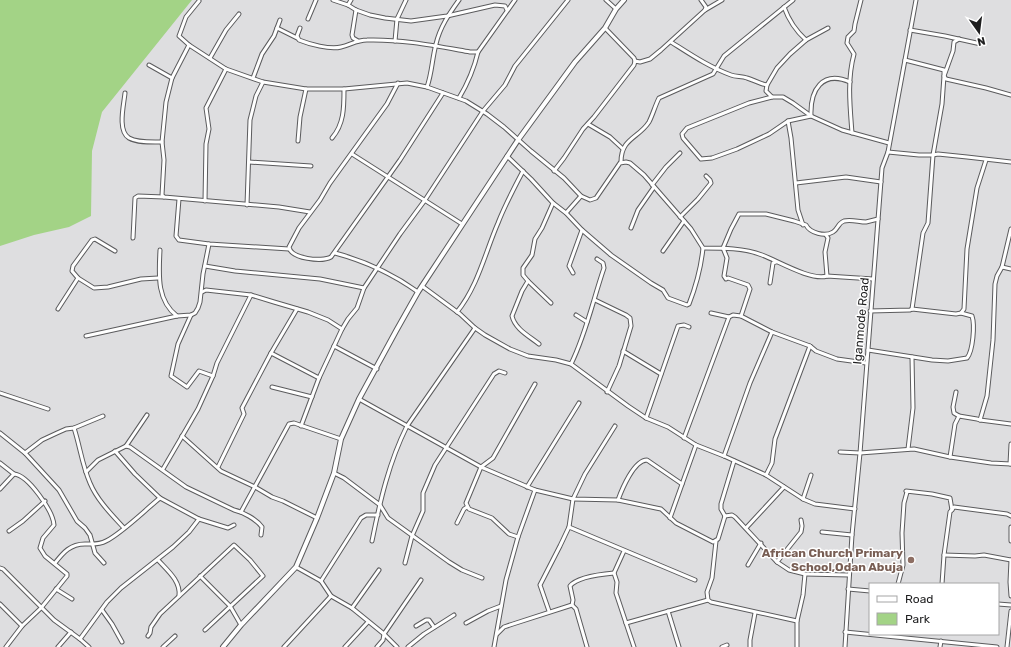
<svg xmlns="http://www.w3.org/2000/svg" width="1011" height="647" viewBox="0 0 1011 647" font-family="Rubik,sans-serif">
<style>
.green{fill:#a3d386}
.lines{fill:none;stroke-linecap:round;stroke-linejoin:round}
.street-casing{stroke:#5b5b5d;stroke-width:5}
.secondary-casing{stroke:#5b5b5d;stroke-width:6}
.street{stroke:#fff;stroke-width:3}
.secondary{stroke:#fff;stroke-width:4}
.education-dot{fill:#8d6e63;stroke:#fff;stroke-width:1.5}
.labels{text-anchor:middle;dominant-baseline:central;stroke-width:3;stroke-linejoin:round;paint-order:stroke}
.street-label{font-size:12px;fill:#1f1f20;stroke:#fff}
.education-label{font-size:12px;font-weight:bold;fill:#785e54;stroke:#fff;text-anchor:end}
</style>
<rect width="100%" height="100%" fill="#dedee0"/>
<path class="green" d="M0 0H192L102 112 92 151 91 216 69 227 34 235 0 246Z"/>
<g class="lines">
<defs>
<g id="street">
<path d="M333 0 348 5 356 10 370 15 385 18 411 21 447 16 495 5 505 6 507 10"/>
<path d="M606 0 616 9"/>
<path d="M701 0 706 7 705 10"/>
<path d="M199 1 186 17 179 36 189 45 226 69 263 82 306 89H344L407 83 427 87 466 101 487 114 504 127 531 151 564 178 581 196 590 200 596 198 620 163 626 162 630 163 644 175 691 229 703 248C723 248 744 248 762 255 778 261 811 281 827 276L873 279"/>
<path d="M348 5 351 0"/>
<path d="M784 7C789 21 795 30 806 40"/>
<path d="M356 10 352 35 353 38 358 41"/>
<path d="M308 19 316 0"/>
<path d="M277 28 297 38"/>
<path d="M300 28 297 36 299 40C309 44 330 50 341 47 350 45 357 40 367 40 402 39 436 46 470 52H478L515 0"/>
<path d="M605 28 634 58 635 61"/>
<path d="M910 30 945 36 981 44"/>
<path d="M395 41 397 19 406 0"/>
<path d="M671 42C690 54 709 67 731 75 736 77 742 76 747 78 754 80 760 84 767 85L766 91 772 97H783L793 103 811 116 842 130 889 143"/>
<path d="M189 45 172 78 166 102 162 142 164 160 162 195 164 197 279 207 310 212"/>
<path d="M210 58 226 30 239 14"/>
<path d="M905 60 944 70V76L946 79 986 88 1011 95"/>
<path d="M149 65 172 78"/>
<path d="M253 78 262 54 274 36 280 20"/>
<path d="M398 83 387 104 330 183 320 200 299 228 289 247C291 259 322 262 331 257L400 160 443 93"/>
<path d="M767 85 777 68 790 54 806 40 828 28"/>
<path d="M427 87C432 73 432 59 436 44 440 27 449 14 459 0"/>
<path d="M125 93C124 104 117 131 129 138 138 143 152 142 162 142"/>
<path d="M772 97 749 103 687 128 682 134 683 138 701 159 712 158 737 149 769 134 788 121 811 116C810 90 822 70 850 82"/>
<path d="M459 98C468 83 474 69 478 52"/>
<path d="M788 121 791 138 798 210 803 225"/>
<path d="M588 124 610 137 623 149"/>
<path d="M852 133C850 106 847 80 854 54L847 43 848 37 854 31 855 24 861 0"/>
<path d="M332 138C344 124 344 108 344 89"/>
<path d="M298 141 300 117 306 89"/>
<path d="M888 152 919 155H933L938 154 967 157 1011 162"/>
<path d="M352 154 462 224"/>
<path d="M507 156 531 179 553 203 566 213 582 230 569 266 573 273"/>
<path d="M249 162 311 166"/>
<path d="M621 162C621 138 639 138 649 122 653 114 655 106 659 98L713 74 724 56 793 0"/>
<path d="M554 171 564 158 583 129 594 117 634 65 635 61 640 62 650 59 661 50 705 10 722 0"/>
<path d="M796 183 846 177 881 182"/>
<path d="M652 185 666 167 680 153"/>
<path d="M179 199 176 236 179 240 209 244 289 249"/>
<path d="M205 201 206 144 209 129 206 108 226 69"/>
<path d="M247 205 250 120 256 96 263 82"/>
<path d="M566 213 581 196"/>
<path d="M680 217 698 199 711 183 710 180 706 176"/>
<path d="M631 228 638 210 654 187"/>
<path d="M582 230 611 255 651 283 663 290 668 298 687 305 689 304C696 286 701 268 703 248"/>
<path d="M826 235 828 238 825 252 827 276"/>
<path d="M133 238 135 198 138 196 164 197"/>
<path d="M160 250C159 273 156 300 177 316"/>
<path d="M115 251 95 239 92 240 73 266 72 271 78 278 94 288 108 287 141 279 158 278"/>
<path d="M663 251 684 221"/>
<path d="M335 253C365 261 393 274 418 292"/>
<path d="M205 266 235 271 320 279 364 288"/>
<path d="M1002 267 1011 269"/>
<path d="M528 281 551 303"/>
<path d="M770 283 773 263 776 262"/>
<path d="M422 286 460 314 475 328 485 335 510 349 528 356 556 360 571 364 628 406 646 418 668 427 696 445 724 456 766 475 803 499 815 504 855 509"/>
<path d="M202 292 206 290 251 295 274 302 308 312 328 320 342 329"/>
<path d="M595 300 626 315 630 318 631 326 619 366 607 392"/>
<path d="M58 309 78 278"/>
<path d="M912 309 923 233 928 223 933 155 942 104 944 76 953 51 954 42 959 39"/>
<path d="M870 311 910 310 912 309 956 314 961 313 964 309 967 249 977 188 986 160"/>
<path d="M457 312C478 286 485 253 498 223 505 205 514 188 523 171"/>
<path d="M711 313 729 317"/>
<path d="M191 315 178 344 171 376 187 387 199 371 213 376"/>
<path d="M576 315 587 322"/>
<path d="M741 316 750 289 748 285 728 278 726 279 724 276 727 258 723 248 731 229 739 214H766L794 221 806 225C810 233 825 237 833 232 838 229 838 223 844 221 851 219 859 222 866 222 870 221 874 220 878 219"/>
<path d="M86 336 177 316 191 315 195 313 198 308 200 302 203 274 209 244"/>
<path d="M539 344C529 336 515 329 512 316L522 291 528 281 523 275V268L532 255 535 239 542 228 553 203"/>
<path d="M334 346 377 369"/>
<path d="M868 350 932 360 948 361 967 358C973 351 975 325 972 316L961 313"/>
<path d="M623 351 661 374"/>
<path d="M271 353 319 378"/>
<path d="M571 364C586 334 593 300 604 268L603 263 597 259"/>
<path d="M272 387 312 397"/>
<path d="M956 392 953 407 954 413 959 416"/>
<path d="M0 393 48 409"/>
<path d="M359 399 481 467 535 490 573 499 618 500 656 508 661 509 676 523 713 542 718 539 725 516"/>
<path d="M646 418 678 326 684 325 689 327"/>
<path d="M980 420 987 396 993 340 995 284 997 276 1002 267 1011 229"/>
<path d="M301 426 319 378 342 329 348 319 357 308 364 288 400 234 425 200 483 111 505 85 515 66 568 0"/>
<path d="M74 428C80 446 82 465 90 483 97 500 112 515 124 528"/>
<path d="M0 433 25 453 59 490 77 521 85 528 90 535 95 553 104 563"/>
<path d="M182 436 221 471 255 487 272 497 283 501 317 518"/>
<path d="M684 438 729 317 733 315 741 316 772 332 810 346 816 351 837 359 866 363"/>
<path d="M126 446 147 415"/>
<path d="M908 449 913 408 912 357"/>
<path d="M115 451 135 474 160 498 199 519 228 528 234 525"/>
<path d="M840 452 860 453 914 449 950 457 991 463 1011 464"/>
<path d="M25 453 42 440 57 433 66 429 74 428 103 416"/>
<path d="M724 456 750 383 772 332"/>
<path d="M950 457 955 424 959 416 977 419 980 420 1011 424"/>
<path d="M0 463 14 474"/>
<path d="M1010 464 1011 444"/>
<path d="M218 467 244 414 242 408 271 353 297 309"/>
<path d="M163 469 198 409 213 376 217 363 251 295"/>
<path d="M86 472 98 460 126 446 130 447 186 487 234 510C243 512 256 519 262 527L261 535"/>
<path d="M334 473 344 478 380 505 388 518 449 562 462 570 482 578"/>
<path d="M766 475 772 463 775 439 810 346"/>
<path d="M527 487 579 403"/>
<path d="M0 489 14 474C28 475 53 511 54 525L43 538 40 548 45 556 67 574V576L41 608 22 626 6 647"/>
<path d="M803 499 811 475"/>
<path d="M618 500C622 489 634 460 647 460L682 484"/>
<path d="M241 512 289 424 294 423 341 439"/>
<path d="M725 516 732 515 735 517 777 562 789 570 805 574 849 575"/>
<path d="M725 516 721 509V504L734 461"/>
<path d="M670 518 696 445"/>
<path d="M457 523 464 509 467 507"/>
<path d="M569 527 695 580"/>
<path d="M1011 527V541"/>
<path d="M746 528 784 487"/>
<path d="M9 531 23 521 45 501"/>
<path d="M822 532 852 535"/>
<path d="M518 537 509 534 492 518 469 509 466 503 481 467 493 458 535 384"/>
<path d="M372 541C380 501 389 462 407 426L475 328"/>
<path d="M716 541 712 578 707 592 708 600 711 602 797 621"/>
<path d="M624 551 614 573 617 582 616 593 634 647"/>
<path d="M944 555 975 556 984 555 1011 560"/>
<path d="M158 560C167 570 181 581 179 596"/>
<path d="M1011 560 1010 582 1011 596"/>
<path d="M777 562 801 532 802 526 801 520"/>
<path d="M55 563C63 553 70 544 85 544 92 544 99 545 106 541 122 533 145 510 160 498"/>
<path d="M405 563 412 536 423 511V493L435 465 494 374 499 371 505 373"/>
<path d="M748 565 761 543"/>
<path d="M296 567 321 581 331 596 352 608 384 634 397 647"/>
<path d="M0 568 3 569 54 620 80 639 89 647"/>
<path d="M200 576 230 606 241 625"/>
<path d="M321 581 361 518 366 515H378"/>
<path d="M898 584 903 565 902 533 904 503 907 492 906 491 932 494 950 498 952 510"/>
<path d="M942 584 944 555 950 512 954 507 1007 514 1011 516"/>
<path d="M56 589 72 599"/>
<path d="M848 589 870 591"/>
<path d="M0 604 22 626"/>
<path d="M998 604 1011 605"/>
<path d="M572 605 576 609 587 647"/>
<path d="M352 608 379 570"/>
<path d="M102 610 112 624 122 642"/>
<path d="M549 611 540 585 560 546 569 527 573 499 585 474 615 426"/>
<path d="M668 611 679 647"/>
<path d="M466 623 488 611 501 606"/>
<path d="M626 623 708 600"/>
<path d="M416 626 426 620H429L434 627"/>
<path d="M845 632 997 647"/>
<path d="M497 634 504 627 513 624 572 605 573 600 570 586C577 577 603 574 614 573"/>
<path d="M148 636 150 633 151 627 160 614 234 545 250 560 263 576 205 630"/>
<path d="M80 639 107 602 121 588 173 547 189 532 199 519"/>
<path d="M58 647 71 632"/>
<path d="M163 647 175 636"/>
<path d="M284 647 331 596"/>
<path d="M345 647 368 622"/>
<path d="M377 647 383 640 384 634 421 580"/>
<path d="M408 647 424 634 454 615"/>
<path d="M494 647 506 580 518 537 535 490"/>
<path d="M722 647 727 645"/>
<path d="M750 647V640L755 613"/>
<path d="M797 647V621L803 595 805 574"/>
<path d="M845 647 852 535 860 453 882 168 888 152 916 0"/>
<path d="M940 647 941 641"/>
<path d="M1007 647 1011 611"/>
</g>
<path id="secondary" d="M223 647 241 625 296 567 317 518 334 473 341 439 359 399 396 331 418 292 518 140 575 62 605 28 616 9 624 0"/>
</defs>
<use href="#street" class="street-casing"/>
<use href="#secondary" class="secondary-casing"/>
<use href="#street" class="street"/>
<use href="#secondary" class="secondary"/>
</g>
<circle class="education-dot" cx="911" cy="560" r="4"/>
<g class="labels">
<g class="street-label">
<text transform="translate(861 321) rotate(-85)">Iganmode Road</text>
</g>
<g class="education-label">
<text x="903" y="553">African Church Primary<tspan x="903" dy="14">School,Odan Abuja</tspan></text>
</g>
</g>
<rect x="869" y="583" width="130" height="52" fill="#ffffff" stroke="#a5a5a6"/>
<rect x="877" y="596" width="20" height="6" fill="#ffffff" stroke="#a5a5a6"/>
<text x="905" y="603" font-size="12" fill="#1f1f20">Road</text>
<rect x="877" y="613" width="20" height="12" fill="#a3d386" stroke="#a5a5a6"/>
<text x="905" y="623" font-size="12" fill="#1f1f20">Park</text>
<g transform="translate(979 32) rotate(166)" stroke="#ffffff" stroke-width="3" paint-order="stroke">
<path d="M0-3L7 15L0 10L-7 15Z" fill="#1f1f20"/>
<text y="-6" font-size="11" font-weight="bold" text-anchor="middle" fill="#1f1f20">N</text>
</g>
</svg>
